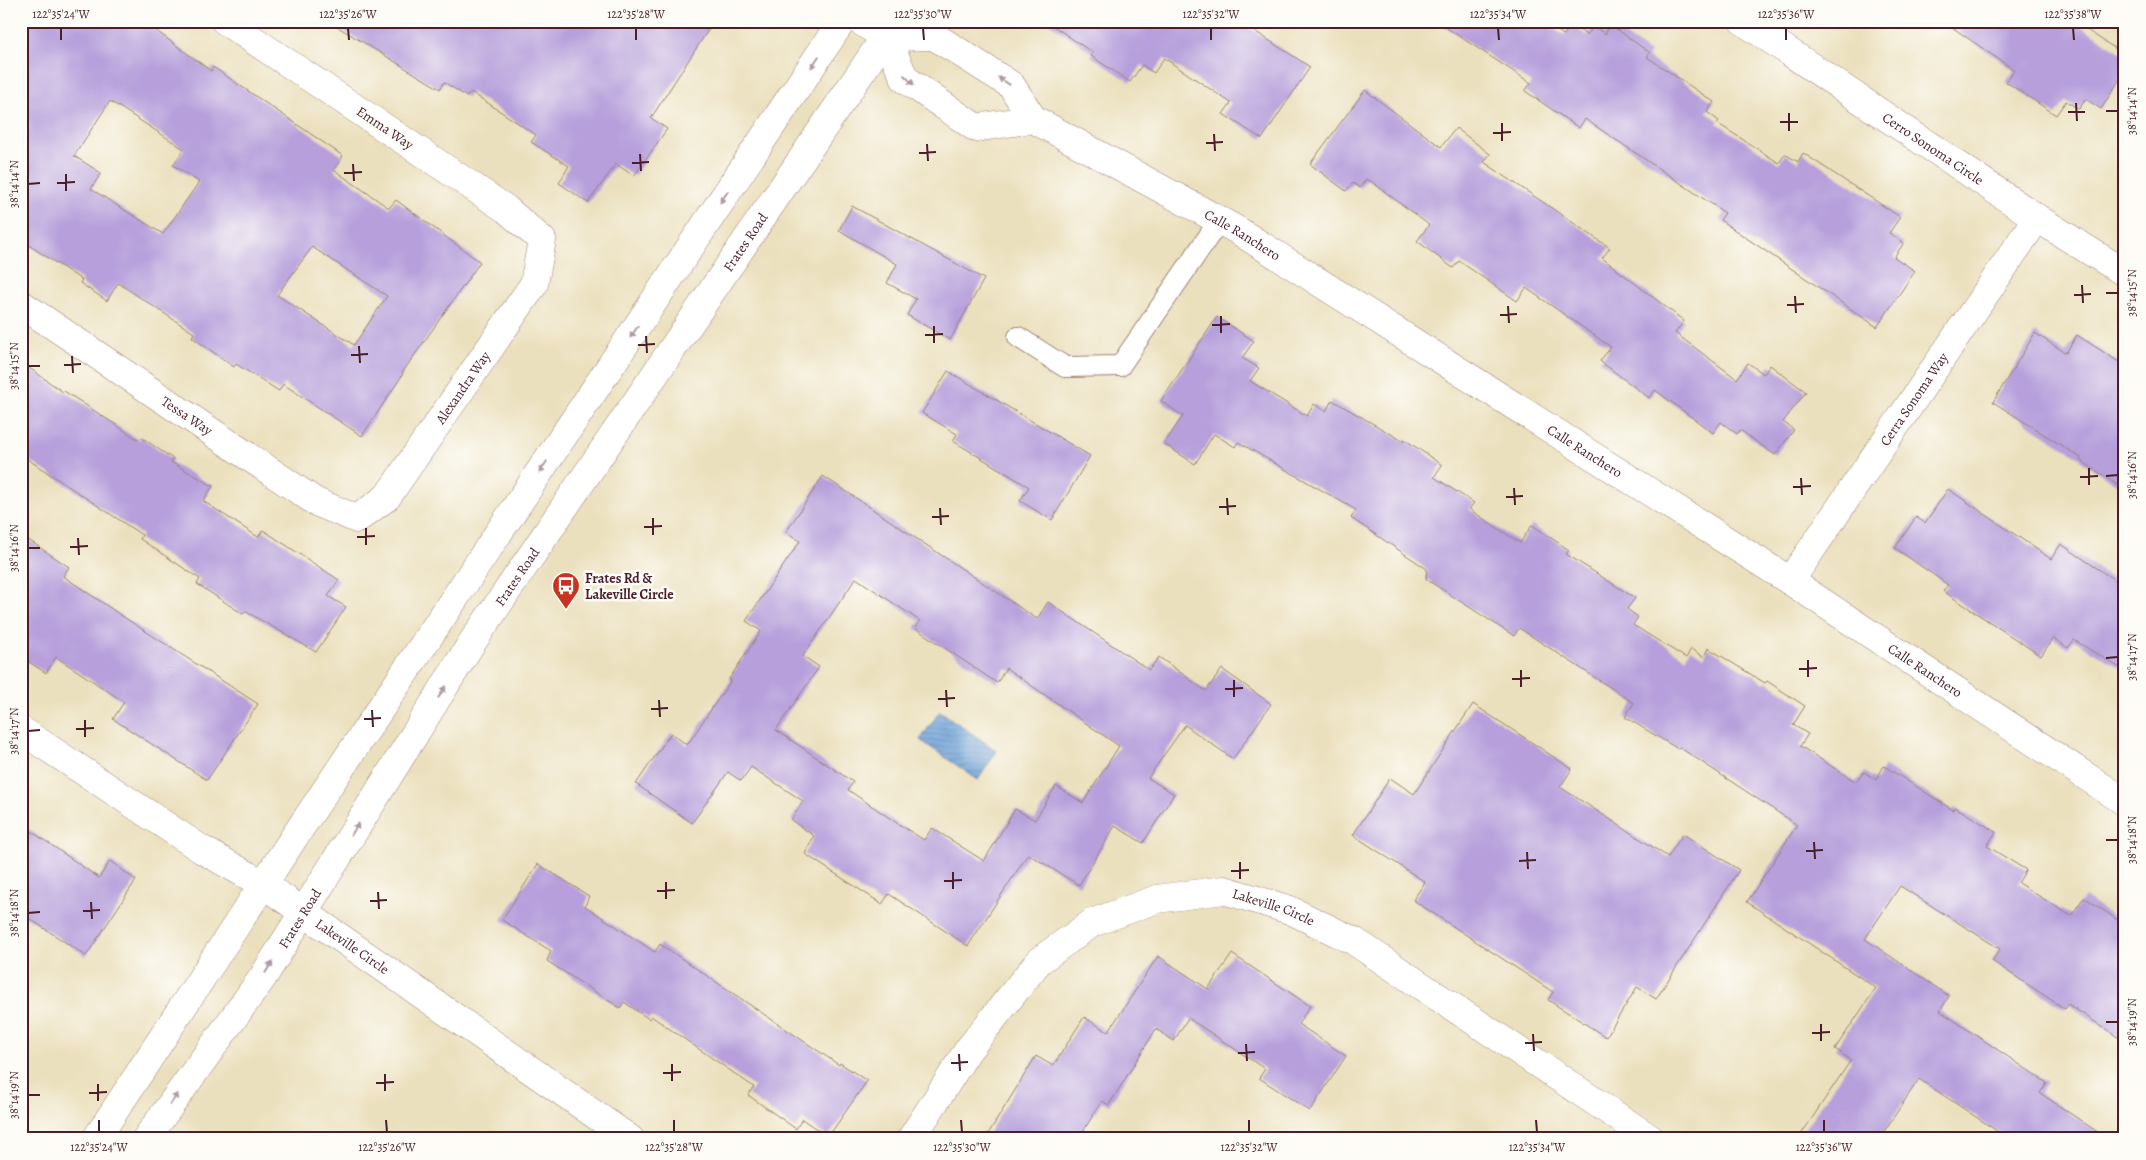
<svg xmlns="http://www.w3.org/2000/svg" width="2146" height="1160" viewBox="0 0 2146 1160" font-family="Alegreya,serif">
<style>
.water{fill:url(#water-rules);stroke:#5a6081}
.building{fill:#b69fdb;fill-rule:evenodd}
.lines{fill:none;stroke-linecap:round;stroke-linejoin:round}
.lane-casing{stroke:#9a8074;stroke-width:22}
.street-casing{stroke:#9a8074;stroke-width:29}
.secondary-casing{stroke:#9a8074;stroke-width:29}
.lane{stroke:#fff;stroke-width:20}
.street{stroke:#fff;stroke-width:28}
.secondary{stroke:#fff;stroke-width:28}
.oneway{fill:#ae9aa0}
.ticks{fill:none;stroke:#4a1f2b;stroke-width:2}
.labels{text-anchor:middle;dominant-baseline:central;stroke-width:5;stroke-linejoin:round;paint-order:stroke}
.street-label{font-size:14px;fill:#4a1f2b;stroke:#fdfcf7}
.poi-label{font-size:14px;font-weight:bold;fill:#4a1f2b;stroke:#fdfcf7;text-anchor:start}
.neatline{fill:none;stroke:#4a1f2b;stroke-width:2}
.ticks-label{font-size:12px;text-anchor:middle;fill:#4a1f2b}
</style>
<defs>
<pattern id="water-rules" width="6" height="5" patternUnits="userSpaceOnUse" patternTransform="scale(1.25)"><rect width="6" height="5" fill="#6ba0d7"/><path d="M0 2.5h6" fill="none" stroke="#5a82af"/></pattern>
</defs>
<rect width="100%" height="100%" fill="#fdfcf7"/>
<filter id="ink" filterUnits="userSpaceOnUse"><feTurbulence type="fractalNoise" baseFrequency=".02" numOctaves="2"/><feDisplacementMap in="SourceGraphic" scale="10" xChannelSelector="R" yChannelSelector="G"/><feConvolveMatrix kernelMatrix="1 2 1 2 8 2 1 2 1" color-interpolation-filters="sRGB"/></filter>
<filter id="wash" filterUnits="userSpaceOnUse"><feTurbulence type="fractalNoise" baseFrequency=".0096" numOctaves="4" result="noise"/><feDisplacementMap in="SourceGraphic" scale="20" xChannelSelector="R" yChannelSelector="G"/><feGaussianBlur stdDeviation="1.12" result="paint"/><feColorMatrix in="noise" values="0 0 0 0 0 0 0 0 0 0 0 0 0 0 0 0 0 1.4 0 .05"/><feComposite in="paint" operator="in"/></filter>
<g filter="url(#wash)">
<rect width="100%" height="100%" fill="#ebe0bd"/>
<path class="water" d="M940 711 997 751 978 780 920 740Z"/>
<g id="blocks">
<g class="building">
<path d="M21 21H143L211 71 213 67 343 156 334 170 389 208 396 200 480 262 402 373 403 374 362 436 283 384 279 391 236 364 234 367 192 337 194 333 118 283 107 301 80 283 82 280 21 240ZM110 101 184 149 173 165 199 182 163 234 91 189 101 173 74 156ZM312 247 387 296 354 345 277 295Z"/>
<path d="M328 21H714L651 118 667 129 634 176 616 164 588 203 559 183 569 166 531 142 536 135 471 92 467 97 444 82 440 89Z"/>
<path d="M1046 21H1239L1310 67 1262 139 1223 114 1231 103 1164 58 1154 73 1142 65 1130 82 1091 56 1093 53Z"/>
<path d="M1436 21H1541L1564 35 1571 25 1587 35 1594 26 1605 34 1611 25 1650 53 1647 57 1714 102 1707 112 1719 121 1717 123 1779 163 1785 154 1798 162 1803 153 1900 217 1889 233 1904 243 1894 257 1915 271 1877 327 1720 220 1725 213 1585 119 1579 128 1525 91 1531 83Z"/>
<path d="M1943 21H2073L2125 55V71L2101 109 2086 99 2079 109 2066 101 2056 115 2006 82 2014 70Z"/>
<path d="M1365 90 1441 147 1456 128 1490 154 1484 162 1610 248 1602 258 1684 321 1675 333 1737 379 1748 363 1764 374 1770 365 1806 392 1783 422 1794 430 1775 455 1740 430 1737 434 1721 422 1713 433 1655 390 1649 398 1600 361 1611 347 1526 288 1517 301 1459 261 1453 268 1417 241 1429 225 1372 182 1366 179 1360 188 1353 183 1346 191 1310 164Z"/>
<path d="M852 206 984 279 950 340 907 315 916 299 887 283 897 264 839 230Z"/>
<path d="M1217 317 1254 341 1242 358 1259 368 1250 381 1307 416 1314 404 1326 411 1332 400 1403 441 1404 439 1442 465 1434 477 1474 503 1469 509 1520 543 1532 525 1569 550 1566 554 1635 598 1627 609 1638 617 1633 625 1686 658 1691 649 1704 657 1708 648 1765 683 1767 681 1805 706 1793 725 1808 734 1800 746 1856 782 1864 772 1876 780 1884 766 1953 810 1955 807 1996 832 1987 846 2026 870 2018 883 2071 916 2084 897 2125 925V1042L2068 1004 2065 1009 1992 961 2000 949 1900 886 1865 939 1949 996 1940 1011 2047 1083 2040 1093 2108 1139H2009L1919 1079 1879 1139H1798L1851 1060 1835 1049 1876 988 1747 902 1797 825 1679 747 1678 749 1625 717 1634 703 1519 628 1514 636 1426 579 1427 569 1351 518 1356 510 1238 442 1235 447 1214 434 1195 464 1164 444 1183 416 1161 401Z"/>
<path d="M2035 333 2066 353 2077 335 2125 366V490L2080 460 2081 458 1993 402Z"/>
<path d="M21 362 63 392 64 391 139 440 141 437 173 459 171 462 213 486 203 501 258 537 263 530 339 580 328 596 346 607 316 652 245 611 243 614 197 584 200 579 140 539 142 535 21 455Z"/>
<path d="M948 371 1090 456 1052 520 1020 501 1029 487 953 441 957 434 922 413Z"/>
<path d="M823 476 1037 619 1048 602 1149 670 1159 657 1206 691 1222 669 1271 704 1233 759 1185 725 1148 778 1174 794 1143 843 1115 826 1079 885 1028 854 968 946 889 894 882 904 805 854 814 836 791 820 803 801 751 767 741 781 728 772 692 823 636 784 671 733 687 745 731 680 729 679 761 631 746 621 800 541 786 532ZM856 578 920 621 915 628 997 683 1006 668 1119 746 1083 803 1056 786 1035 820 1015 809 984 861 932 828 924 840 900 825 848 790 853 782 776 730 819 667 803 656Z"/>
<path d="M1948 489 2051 559 2061 544 2125 587V671L2074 640 2068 648 2053 638 2041 656 1943 591 1948 585 1895 548 1916 517 1925 523Z"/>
<path d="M21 535 69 567 63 576 122 616 258 704 207 780 113 719 124 702 82 674 56 657 46 673 21 657Z"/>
<path d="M1473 704 1572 769 1560 787 1668 857 1683 834 1739 870 1656 999 1637 987 1606 1037 1548 1000 1553 992 1413 900 1425 882 1353 835 1390 778 1414 794Z"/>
<path d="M21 824 99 878 110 861 136 880 86 956 21 913Z"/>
<path d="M538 864 589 896 585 906 655 952 660 944 839 1065 840 1063 867 1081 828 1137 802 1119 796 1129 748 1095 754 1087 651 1016 649 1019 624 1002 620 1008 547 961 551 951 502 920Z"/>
<path d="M1232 954 1310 1006 1298 1024 1346 1056 1310 1111 1259 1078 1265 1069 1188 1018 1174 1041 1156 1029 1109 1105 1102 1101 1078 1139H985L1036 1056 1053 1066 1084 1017 1108 1032 1158 956 1208 989Z"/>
</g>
</g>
</g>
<g filter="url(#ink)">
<use href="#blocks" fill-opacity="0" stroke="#9a8074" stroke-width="1"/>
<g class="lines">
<defs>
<path id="lane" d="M1018 337 1065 367 1120 366 1219 221"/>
<g id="street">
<path d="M860 21 886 37 905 79 976 128 1033 119"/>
<path id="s1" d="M1743 21 2037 218 2125 273"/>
<path id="s2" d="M886 37 934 36 1011 85 1033 119 1237 230 1790 581 2125 802"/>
<path id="s3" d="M21 304 316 502 357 519 387 497 534 284 542 240 506 209 225 21"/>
<path id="s4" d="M1790 581 2037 218"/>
<path id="s5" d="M21 730 201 849 263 884 630 1139"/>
<path id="s6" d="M911 1139 968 1050 1039 961 1092 923 1157 899 1224 890 1290 910 1354 941 1651 1139"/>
</g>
<g id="secondary">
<path d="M96 1139 289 845 842 21"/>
<path id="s7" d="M146 1139 263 977 471 644 896 21"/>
</g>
</defs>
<use href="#lane" class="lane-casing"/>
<use href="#street" class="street-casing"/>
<use href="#secondary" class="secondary-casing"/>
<use href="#lane" class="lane"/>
<use href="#street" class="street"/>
<use href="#secondary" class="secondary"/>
</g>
<defs><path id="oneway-solid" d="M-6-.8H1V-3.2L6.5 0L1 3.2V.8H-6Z" transform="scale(1.25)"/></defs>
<g class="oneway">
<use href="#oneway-solid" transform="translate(815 62) rotate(124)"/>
<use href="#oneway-solid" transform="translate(909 80) rotate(44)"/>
<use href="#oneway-solid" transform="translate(1004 81) rotate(-147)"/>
<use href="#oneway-solid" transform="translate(724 197) rotate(124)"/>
<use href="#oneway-solid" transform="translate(634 332) rotate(124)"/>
<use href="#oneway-solid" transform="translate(543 467) rotate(124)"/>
<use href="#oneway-solid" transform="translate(442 692) rotate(-58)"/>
<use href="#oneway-solid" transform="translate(355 829) rotate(-58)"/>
<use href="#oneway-solid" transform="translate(269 967) rotate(-58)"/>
<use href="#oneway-solid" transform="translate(174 1099) rotate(-55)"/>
</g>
</g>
<path class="ticks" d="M61 28V40M348 28 349 40M636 28V40M923 28 924 40M1211 28V40M1498 28 1499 40M1786 28V40M2073 28 2074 40M2076 103 2077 121M2106 111H2118M2068 112H2085M1789 113V131M1780 122H1798M1502 123V141M1493 133 1511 132M1214 134 1215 151M1206 143 1223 142M927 144 928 161M919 153 936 152M640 154 641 171M632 163 649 162M353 164 354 181M344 173 362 172M66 174V191M57 183 75 182M28 184 40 183M2082 285 2083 303M2106 293H2118M2074 295 2091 294M1795 296 1796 313M1787 305 1804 304M1508 306 1509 323M1500 315 1517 314M1221 316V333M1212 325 1230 324M934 326V343M925 335 943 334M646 336 647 353M638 345 655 344M359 346 360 363M351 355 368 354M72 356 73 373M64 365 81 364M28 366H40M2089 468V485M2106 476 2118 475M2080 477 2098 476M1801 478 1802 495M1793 487 1811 486M1514 488 1515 505M1506 497 1523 496M1227 498 1228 515M1219 507 1236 506M940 508 941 525M932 517 949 516M653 518V535M644 527 662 526M366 528V545M357 537 375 536M78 538 79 555M70 547 88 546M28 548H40M2106 658 2118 657M1808 660V677M1799 669 1817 668M1521 670V687M1512 679 1530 678M1234 680V697M1225 689 1243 688M946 690 947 707M938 699 955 698M659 700 660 717M651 709 668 708M372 710 373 727M364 719 381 718M85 720V737M76 729 94 728M28 731 40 730M2106 840H2118M1814 842 1815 859M1806 851 1823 850M1527 852 1528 869M1519 861 1536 860M1240 862V879M1231 871 1249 870M953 872V889M944 881 962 880M666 882V899M657 891 675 890M378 892 379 909M370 901 387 900M91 902 92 919M83 911 100 910M28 913 40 912M2106 1022H2118M1821 1024V1041M1812 1033 1830 1032M1533 1034 1534 1051M1525 1043 1542 1042M1246 1044 1247 1061M1238 1053 1255 1052M959 1054 960 1071M951 1063 968 1062M672 1064V1081M663 1073 681 1072M385 1074V1091M376 1083 394 1082M98 1084V1101M89 1093 107 1092M28 1095H40M99 1120V1132M386 1120 387 1132M674 1120V1132M961 1120 962 1132M1249 1120V1132M1536 1120 1537 1132M1824 1120V1132"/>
<defs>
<symbol id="bus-pin" viewBox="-11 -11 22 30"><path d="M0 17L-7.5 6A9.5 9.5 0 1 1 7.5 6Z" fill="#c8321e" stroke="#fdfcf7"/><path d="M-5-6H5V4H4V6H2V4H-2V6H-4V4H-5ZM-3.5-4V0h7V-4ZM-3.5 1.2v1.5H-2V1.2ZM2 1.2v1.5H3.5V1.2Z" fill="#fff"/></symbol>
</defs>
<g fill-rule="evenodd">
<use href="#bus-pin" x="550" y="570" width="32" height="43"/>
</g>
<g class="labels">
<g class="street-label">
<text transform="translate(385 128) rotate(34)">Emma Way</text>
<text stroke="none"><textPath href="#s1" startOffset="229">Cerro Sonoma Circle</textPath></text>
<text stroke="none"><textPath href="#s2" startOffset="419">Calle Ranchero</textPath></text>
<text stroke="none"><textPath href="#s7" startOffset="1079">Frates Road</textPath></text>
<text stroke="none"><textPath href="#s3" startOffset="570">Alexandra Way</textPath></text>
<text stroke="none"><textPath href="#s4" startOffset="220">Cerra Sonoma Way</textPath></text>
<text stroke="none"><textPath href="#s3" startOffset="200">Tessa Way</textPath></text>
<text stroke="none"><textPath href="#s2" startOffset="824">Calle Ranchero</textPath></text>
<text stroke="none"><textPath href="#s7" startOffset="674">Frates Road</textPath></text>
<text stroke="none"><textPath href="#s2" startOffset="1229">Calle Ranchero</textPath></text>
<text stroke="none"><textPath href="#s6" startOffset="474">Lakeville Circle</textPath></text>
<text stroke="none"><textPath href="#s7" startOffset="269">Frates Road</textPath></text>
<text stroke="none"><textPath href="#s5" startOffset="396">Lakeville Circle</textPath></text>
</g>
<g class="poi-label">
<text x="585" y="578">Frates Rd &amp;<tspan x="585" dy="16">Lakeville Circle</tspan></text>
</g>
</g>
<rect width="2146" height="1160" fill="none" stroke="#fdfcf7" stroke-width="55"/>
<rect x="28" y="28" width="2090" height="1104" class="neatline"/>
<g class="ticks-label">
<text x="61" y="18">122°35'24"W</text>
<text x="348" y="18">122°35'26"W</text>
<text x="636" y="18">122°35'28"W</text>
<text x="923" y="18">122°35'30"W</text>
<text x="1211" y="18">122°35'32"W</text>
<text x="1498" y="18">122°35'34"W</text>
<text x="1786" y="18">122°35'36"W</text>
<text x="2073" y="18">122°35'38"W</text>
<text transform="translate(2132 111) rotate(-90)" y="4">38°14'14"N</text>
<text transform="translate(14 184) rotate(-90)" y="4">38°14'14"N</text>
<text transform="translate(2132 293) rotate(-90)" y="4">38°14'15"N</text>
<text transform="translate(14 366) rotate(-90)" y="4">38°14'15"N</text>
<text transform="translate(2132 475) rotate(-90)" y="4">38°14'16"N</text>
<text transform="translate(14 548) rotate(-90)" y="4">38°14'16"N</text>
<text transform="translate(2132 657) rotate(-90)" y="4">38°14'17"N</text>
<text transform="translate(14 731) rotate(-90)" y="4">38°14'17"N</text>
<text transform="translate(2132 840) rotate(-90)" y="4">38°14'18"N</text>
<text transform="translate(14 913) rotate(-90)" y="4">38°14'18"N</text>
<text transform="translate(2132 1022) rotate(-90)" y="4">38°14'19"N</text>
<text transform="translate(14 1095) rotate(-90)" y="4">38°14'19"N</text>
<text x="99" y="1151">122°35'24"W</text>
<text x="387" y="1151">122°35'26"W</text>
<text x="674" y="1151">122°35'28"W</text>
<text x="962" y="1151">122°35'30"W</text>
<text x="1249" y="1151">122°35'32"W</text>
<text x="1537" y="1151">122°35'34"W</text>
<text x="1824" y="1151">122°35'36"W</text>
</g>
</svg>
